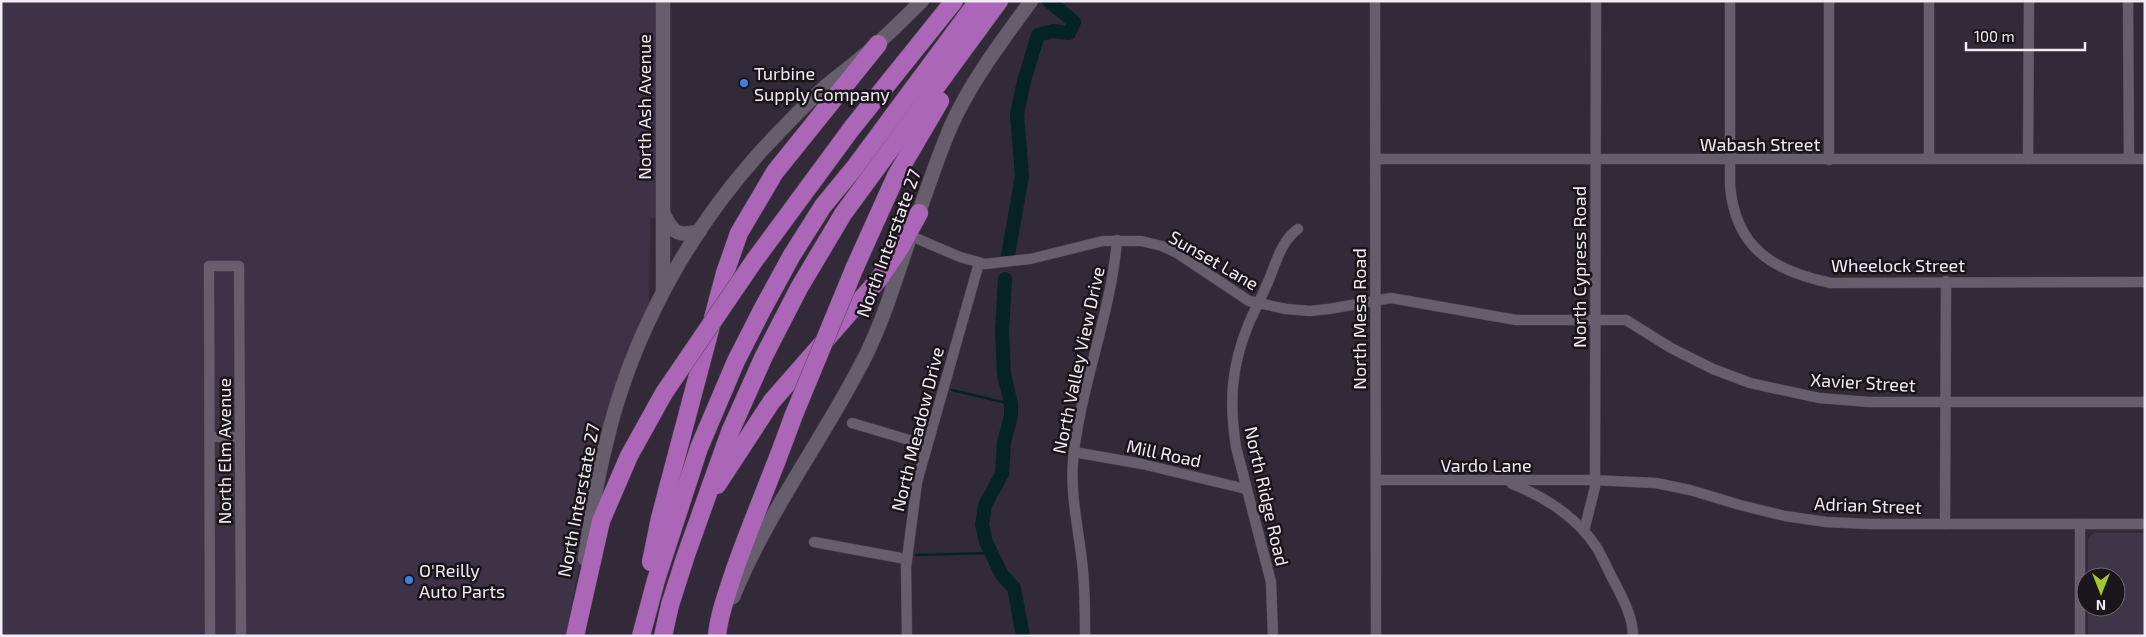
<svg xmlns="http://www.w3.org/2000/svg" width="2146" height="637" viewBox="0 0 2146 637" font-family="'Exo 2',sans-serif">
<style>
.built{fill:#3e3246}
.education{fill:#3e3646}
.lines{fill:none;stroke-linecap:round;stroke-linejoin:round}
.stream{stroke:#062324;stroke-width:2.5}
.river{stroke:#062324;stroke-width:14}
.street-casing{stroke:#4f4753;stroke-width:11}
.secondary-casing{stroke:#4f4753;stroke-width:15}
.highway-casing{stroke:#4f4753;stroke-width:19}
.street{stroke:#665d6d;stroke-width:10}
.secondary{stroke:#665d6d;stroke-width:14}
.highway{stroke:#ab66b7;stroke-width:18}
.highway-bridge-casing{stroke:#4f4753;stroke-width:19;stroke-linecap:butt}
.highway-bridge{stroke:#ab66b7;stroke-width:18}
.shop-dot{fill:#3f7fe0;stroke:#19151b;stroke-width:2}
.labels{text-anchor:middle;dominant-baseline:central;stroke-width:5;stroke-linejoin:round;paint-order:stroke}
.poi-label{font-size:18px;fill:#f2ecf6;stroke:#19151b;text-anchor:start}
.street-label{font-size:18px;fill:#f2ecf6;stroke:#19151b}
</style>
<rect width="100%" height="100%" fill="#332a39"/>
<path class="built" d="M1 1H657L658 218H650L649 307 586 520 567 636H1Z"/>
<path class="education" d="M2095 533H2145V636H2088V607H2116V577H2088V540L2091 535Z"/>
<g class="lines">
<g class="stream">
<path d="M952 390 1011 404"/>
<path d="M916 555 991 553"/>
</g>
<g class="river">
<path d="M1008 255 1022 176 1017 114 1024 81 1038 35 1053 31 1069 33 1074 22 1049 1"/>
<path d="M1005 279 1002 331 1004 374 1011 404V416L1004 442 1002 474 985 505 982 525 986 542 1002 575 1014 588 1023 636"/>
</g>
<defs>
<g id="street">
<path d="M1375 1 1376 636"/>
<path d="M1730 1V185C1735 248 1773 271 1831 283L2145 282"/>
<path d="M2128 1 2129 159"/>
<path d="M1376 159H2145"/>
<path d="M1929 159V1"/>
<path d="M2028 159 2029 1"/>
<path d="M1829 160V1"/>
<path d="M911 236 960 257 985 264 1030 259 1103 241H1141L1162 246 1177 253 1249 301 1286 309 1310 311 1329 309 1391 298 1516 320H1626L1671 348 1713 369 1750 383 1819 398 1869 402H2145"/>
<path d="M852 423 926 445"/>
<path d="M210 437H240"/>
<path d="M1074 452 1142 464 1246 489"/>
<path d="M1376 480H1591L1656 483 1690 490 1740 505 1785 516 1826 522 1870 524H2145"/>
<path d="M1512 484C1544 496 1578 518 1597 548 1604 560 1609 573 1616 585 1624 601 1633 618 1633 636"/>
<path d="M1945 524 1946 281"/>
<path d="M1584 531 1595 487 1596 1"/>
<path d="M814 542 906 559"/>
<path d="M210 636 209 266H239L241 636"/>
<path d="M907 636 906 567 917 482 979 263"/>
<path d="M1085 636C1085 614 1085 592 1083 571 1080 535 1070 498 1073 461 1080 386 1111 315 1117 240"/>
<path d="M1273 636 1271 582 1236 447C1229 402 1231 366 1249 323 1255 309 1262 296 1268 282 1276 263 1281 241 1298 229"/>
<path d="M2080 636V524"/>
</g>
<g id="secondary">
<path d="M663 1V290"/>
<path d="M664 215C674 235 679 236 700 231"/>
<path d="M915 223C927 191 937 158 951 126 971 81 1002 41 1031 1"/>
<path d="M585 559C590 522 596 484 605 448 630 337 688 231 764 148 784 127 804 105 826 86 843 72 862 58 878 43 893 30 907 15 922 1"/>
<path d="M733 597C767 513 824 438 865 357 883 321 895 281 908 243"/>
</g>
<g id="highway">
<path d="M754 261 852 128 954 1"/>
<path d="M855 267 896 176 940 101"/>
<path d="M717 485 772 401 879 279 900 248 919 213"/>
<path d="M651 562 660 518 725 273 739 233 775 172 878 44"/>
<path d="M575 636 601 521 629 456 664 393"/>
<path d="M641 636 656 580 699 448 736 361 762 310 792 255 823 206 855 167 978 1"/>
<path d="M663 636 670 605 686 555 730 432 764 356 799 288 843 214 999 1"/>
<path d="M717 636C719 613 728 591 735 569 753 518 775 468 793 417"/>
</g>
</defs>
<use href="#street" class="street-casing"/>
<use href="#secondary" class="secondary-casing"/>
<use href="#highway" class="highway-casing"/>
<use href="#street" class="street"/>
<use href="#secondary" class="secondary"/>
<use href="#highway" class="highway"/>
<defs>
<g id="highway-bridge">
<path d="M664 393 754 261"/>
<path d="M793 417 855 267"/>
</g>
</defs>
<use href="#highway-bridge" class="highway-bridge-casing"/>
<use href="#highway-bridge" class="highway-bridge"/>
</g>
<g class="shop-dot">
<circle cx="744" cy="83" r="5"/>
<circle cx="409" cy="580" r="5"/>
</g>
<g class="labels">
<g class="poi-label">
<text x="754" y="73">Turbine<tspan x="754" dy="21">Supply Company</tspan></text>
<text x="419" y="570">O'Reilly<tspan x="419" dy="21">Auto Parts</tspan></text>
</g>
<g class="street-label">
<text transform="translate(644 107) rotate(-90)">North Ash Avenue</text>
<text x="1760" y="144">Wabash Street</text>
<text transform="translate(888 243) rotate(-70)">North Interstate 27</text>
<text transform="translate(1214 260) rotate(30)">Sunset Lane</text>
<text x="1898" y="265">Wheelock Street</text>
<text transform="translate(1579 267) rotate(-90)">North Cypress Road</text>
<text transform="translate(1359 319) rotate(-90)">North Mesa Road</text>
<text transform="translate(1078 360) rotate(-78)">North Valley View Drive</text>
<text transform="translate(1863 382) rotate(3)">Xavier Street</text>
<text transform="translate(917 429) rotate(-76)">North Meadow Drive</text>
<text transform="translate(224 451) rotate(-90)">North Elm Avenue</text>
<text transform="translate(1164 453) rotate(12)">Mill Road</text>
<text x="1486" y="465">Vardo Lane</text>
<text transform="translate(1267 496) rotate(77)">North Ridge Road</text>
<text transform="translate(578 500) rotate(-79)">North Interstate 27</text>
<text transform="translate(1868 505) rotate(2)">Adrian Street</text>
</g>
</g>
<rect width="2146" height="637" fill="none" stroke="#f2ecf6" stroke-width="5"/>
<g transform="translate(2101 592) rotate(180)"><circle r="24" fill="#19151b" stroke="#706b73"/>
<path d="M0-4L9 19L0 12L-9 19Z" fill="#a1c92a"/>
<text y="-8" font-size="14" font-weight="bold" text-anchor="middle" fill="#f2ecf6">N</text>
</g>
<path d="M1966 42v8h119v-8" fill="none" stroke="#f2ecf6" stroke-width="2.5"/>
<text x="1974" y="42" font-size="15" fill="#f2ecf6" stroke="#19151b" stroke-width="4" paint-order="stroke">100 m</text>
</svg>
